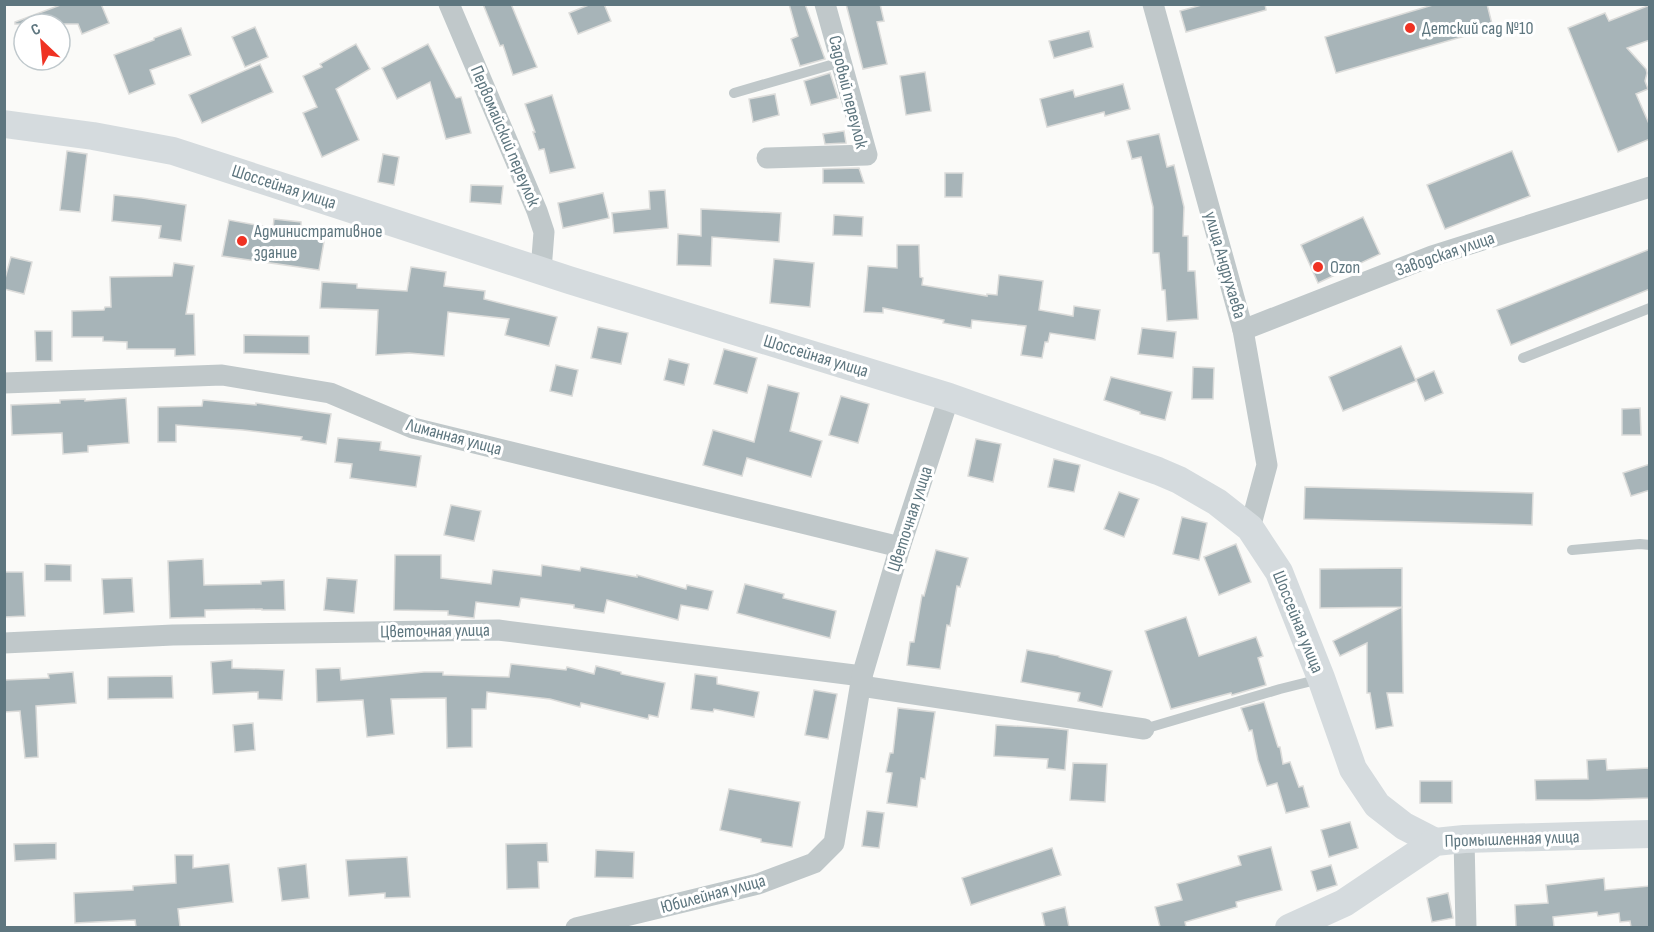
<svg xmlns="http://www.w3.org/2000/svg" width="1654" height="932" viewBox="0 0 1654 932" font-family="'Sofia Sans Condensed',sans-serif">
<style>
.building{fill:#a7b4b8;stroke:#dcdcda;stroke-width:1.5}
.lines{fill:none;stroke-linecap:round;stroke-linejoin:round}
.lane{stroke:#c0c8ca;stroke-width:10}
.street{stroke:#c0c8ca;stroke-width:21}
.secondary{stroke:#d5dbde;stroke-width:28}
.poi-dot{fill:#ef3223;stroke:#fff;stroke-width:2}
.labels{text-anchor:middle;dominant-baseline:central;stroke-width:6;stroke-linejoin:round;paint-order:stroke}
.poi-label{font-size:18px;fill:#5e767f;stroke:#fff;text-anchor:start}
.street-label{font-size:18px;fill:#5e767f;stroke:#fff}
</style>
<rect width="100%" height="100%" fill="#fafaf8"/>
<g class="building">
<path d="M63 4H101L109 23 82 34 78 24H15V22Z"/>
<path d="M483 4H511L537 67 513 75 503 45 500 46Z"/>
<path d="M591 4H604L611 21 578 34 569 13Z"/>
<path d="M789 4H805L825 59 800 66 791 39 798 36Z"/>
<path d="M846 4H880L884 21 877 22 887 64 863 69Z"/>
<path d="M1205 4H1265L1266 10 1186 32 1180 11Z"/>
<path d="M1436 4H1487L1493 28 1336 73 1325 37Z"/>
<path d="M1650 5V40L1627 48 1646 69 1647 73 1645 81 1648 89 1636 94 1650 126V139L1618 152 1568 28 1605 13 1609 21Z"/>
<path d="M255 27 268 57 245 67 232 37Z"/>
<path d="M181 28 191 55 150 70 155 84 129 94 114 55 154 40V38Z"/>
<path d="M1089 31 1093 47 1054 58 1049 41Z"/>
<path d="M356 44 370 69 336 89 359 140 322 157 303 113 317 107 303 76 322 67 320 64Z"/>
<path d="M428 44 456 98 461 97 471 133 446 139 430 82 397 99 382 68Z"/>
<path d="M260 64 273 92 202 123 189 95Z"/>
<path d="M925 72 931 111 906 115 900 76Z"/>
<path d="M830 73 838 98 811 105 804 81Z"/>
<path d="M1123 84 1130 109 1105 116 1104 112 1047 127 1040 99 1073 90 1075 97Z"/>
<path d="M775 94 779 115 753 122 749 99Z"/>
<path d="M552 95 575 168 550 173 544 149 539 150 533 132H535L525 104Z"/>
<path d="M844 131 846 143 825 144 823 134Z"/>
<path d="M1159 134 1167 167 1174 165 1184 207 1183 236H1188V271H1195L1198 319 1167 321 1165 290H1162L1159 253H1153V207L1141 157 1132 159 1127 141Z"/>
<path d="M67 151 87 154 80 212 60 210Z"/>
<path d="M1512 151 1530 196 1445 229 1427 185Z"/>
<path d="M383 154 399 157 394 185 378 182Z"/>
<path d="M859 168 864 183H823V169Z"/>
<path d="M945 173H963L962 197H945Z"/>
<path d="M471 185 503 186 501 204 470 202Z"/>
<path d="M665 190 668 228 614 233 612 213 650 209 649 191Z"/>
<path d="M603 193 609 218 563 228 558 203Z"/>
<path d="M114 195 142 198 186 205 181 241 159 238 161 226 112 221Z"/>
<path d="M701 209 781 213 779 242 712 237 711 266 677 265 678 234 701 236Z"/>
<path d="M834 215 863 217 862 236 833 235Z"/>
<path d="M1363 217 1380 254 1318 283 1301 245Z"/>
<path d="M274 219 301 222V226L326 230 319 270 222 256 229 220 273 228Z"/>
<path d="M897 245H919L920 277 923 278 922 285 987 296V294L997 295 999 275 1043 281 1039 310 1073 316 1074 306 1100 310 1095 340 1050 333 1048 342H1045L1042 358 1021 355 1026 326 972 320 971 328 943 323 944 320 883 308V313L864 312 868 266 897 268Z"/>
<path d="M1650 249V289L1511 345 1497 310Z"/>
<path d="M11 257 32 262 24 294 4 289V282Z"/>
<path d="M774 259 814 263 810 307 770 303Z"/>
<path d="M174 263 194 266 186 314H194L195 355 175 356V349H127V342L103 341V337H72V311L104 310 105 307H111L110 277 172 276Z"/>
<path d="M411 267 446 272 444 286 485 291 484 299 557 317 549 346 505 335 509 319 448 312 444 356 409 353 376 355 378 310 320 308 322 282 357 284V288L407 291Z"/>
<path d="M598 327 628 333 621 364 591 358Z"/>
<path d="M1142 328 1176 332 1173 358 1138 354Z"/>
<path d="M35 331H52V361H36Z"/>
<path d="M244 335 309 336V354L244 353Z"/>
<path d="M1401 346 1416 381 1343 411 1329 377Z"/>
<path d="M724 349 757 358 747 393 714 384Z"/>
<path d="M669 359 689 364 684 385 664 380Z"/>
<path d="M556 365 578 370 572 396 550 391Z"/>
<path d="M1193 367 1214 368 1213 399H1192Z"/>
<path d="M1434 371 1443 393 1425 401 1416 379Z"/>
<path d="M1111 377 1172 392 1165 420 1140 414V412L1104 400Z"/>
<path d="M768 385 799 393 790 431 822 441 811 477 747 458 742 476 703 465 713 430 754 442Z"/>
<path d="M841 396 869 404 858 443 829 435Z"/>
<path d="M126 398 129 443 88 446V452L63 454 62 433 12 435 11 405 60 403V400L85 399V401Z"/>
<path d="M203 400 256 405V403L331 414 326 444 301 440 302 437 243 430 176 425V442H158V407L202 406Z"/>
<path d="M1640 408 1641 435H1622V409Z"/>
<path d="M338 438 381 442 380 450 421 456 416 487 350 478 352 464 335 462Z"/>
<path d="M976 439 1001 444 993 482 968 476Z"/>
<path d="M1054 459 1080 465 1074 492 1048 487Z"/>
<path d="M1650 464V490L1631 496 1623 473Z"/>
<path d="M1305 487 1533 493 1532 525 1304 519Z"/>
<path d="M1119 492 1139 499 1124 537 1104 529Z"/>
<path d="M451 505 481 511 474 541 444 535Z"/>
<path d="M1182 517 1207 523 1199 560 1173 554Z"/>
<path d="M1236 544 1251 582 1219 595 1204 557Z"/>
<path d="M936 550 968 558 960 587 957 586 950 626 947 625 940 669 907 665 910 642H914L922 595 924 596Z"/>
<path d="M395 555H441V578L491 584 493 570 541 576 542 565 580 571 581 567 637 577V575L686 589 687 585 713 591 708 610 681 605 678 620 607 600 604 613 574 608V605L521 598 519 607 476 602 474 618 448 615V611L394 610Z"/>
<path d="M203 559 204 585 261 584V581L284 580 285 610H262V609L205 610V617L170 618 168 561Z"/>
<path d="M45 564 71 565V581H45Z"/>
<path d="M1402 568V607L1320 608V569Z"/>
<path d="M4 572H23L25 616 4 617Z"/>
<path d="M132 578 134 612 104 614 102 579Z"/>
<path d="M327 578 357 580 354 613 324 610Z"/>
<path d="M745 584 784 594 783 598 836 611 830 638 737 613Z"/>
<path d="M1402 607 1403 693H1387L1393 726 1376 729 1370 693H1367V643L1340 656 1333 641Z"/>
<path d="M1186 617 1199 656 1256 637 1263 656 1258 658 1266 685 1232 695 1231 693 1171 709 1145 631Z"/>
<path d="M1027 650 1059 656V657L1112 671 1102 707 1078 701 1080 693 1021 682Z"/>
<path d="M232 660V668L284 670 282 700 258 699V692L213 694 211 662Z"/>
<path d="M511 664 566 670 567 667 594 674 596 666 621 672V674L665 683 658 717 649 715 648 719 581 703 580 707 550 699 487 692 486 709H472V747L447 748 446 698 391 699 394 734 367 737 363 700 317 702 316 669 340 668 341 680 424 672H443V675L509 677Z"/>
<path d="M73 672 76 703 36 706 38 757 25 758 20 711 4 712V680L49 678 48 674Z"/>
<path d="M695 674 717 677V684L759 692 754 717 714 709 713 712 691 709Z"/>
<path d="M172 676 173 698 108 699V677Z"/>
<path d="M814 690 837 694 828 739 805 735Z"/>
<path d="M1264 702 1278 747H1280L1283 764 1290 762 1299 787 1303 786 1309 807 1286 813 1277 783 1267 786 1258 760 1252 730 1249 731 1241 708Z"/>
<path d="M898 708 935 712 925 779 921 778 917 807 887 803 892 773 886 772 890 753H893Z"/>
<path d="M253 723 255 750 235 752 233 725Z"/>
<path d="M996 725 1050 728 1068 730 1065 770 1047 768 1048 759 994 756Z"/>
<path d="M1606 759 1607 770 1650 768V798L1589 800H1536L1535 780 1588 779 1587 760Z"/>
<path d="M1073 763 1107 764 1105 802 1070 800Z"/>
<rect x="1420" y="781" width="32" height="22"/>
<path d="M729 789 800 802 792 847 761 842V839L720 830Z"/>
<path d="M867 811 884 813 879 848 862 846Z"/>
<path d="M1350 822 1358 848 1329 857 1321 830Z"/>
<path d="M56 843V859L15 861 14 844Z"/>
<path d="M547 843 548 862H538L539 888 507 889 506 844Z"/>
<path d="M1271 847 1282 890 1236 902 1237 907 1185 922 1186 927H1160L1155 907 1182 900 1177 884 1241 865 1238 856Z"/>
<path d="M1052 848 1061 875 971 905 962 878Z"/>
<path d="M596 850 634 852 633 878 595 877Z"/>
<path d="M175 855H193V868L229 864 233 902 178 909 180 927H136L135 920 75 923 74 893 133 890V886L176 883Z"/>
<path d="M407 857 410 897 385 898V893L349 896 346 860Z"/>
<path d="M306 864 309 898 282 901 278 868Z"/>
<path d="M1331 865 1337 885 1317 891 1311 871Z"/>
<path d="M1604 878 1605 890 1650 886V927H1631L1630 921 1620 922 1619 913 1598 916 1597 912 1553 917 1554 927H1516L1515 905 1548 903 1546 885Z"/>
<path d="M1448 893 1453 918 1432 922 1427 898Z"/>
<path d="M1065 907 1069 927H1045L1042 913Z"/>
</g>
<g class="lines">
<g class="lane">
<path d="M734 93 841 62"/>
<path d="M1523 358 1650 308"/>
<path d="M1572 550 1640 544 1650 545"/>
<path d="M1144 729 1280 689 1320 679"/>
</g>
<g class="street">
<path d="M449 4 537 211 544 232 541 270"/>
<path d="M1153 4 1243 330 1267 465 1250 528"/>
<path d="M767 158 867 155 825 4"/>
<path d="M1243 330 1432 256 1650 187"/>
<path d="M4 383 222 375 330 393 413 428 900 547"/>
<path d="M4 643 173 635 498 630 862 676"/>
<path d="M861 686 1144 729"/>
<path d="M1464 839 1466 928"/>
<path d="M576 928 758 884 814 863 834 843 862 676 900 547 949 397"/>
</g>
<g class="secondary">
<path d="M4 124 93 136 173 151 569 280 949 397 1158 471 1179 480 1217 502 1250 528 1279 572 1321 678 1353 769 1377 805 1404 826 1435 842"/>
<path d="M1289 928 1344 903 1435 842 1464 839 1650 834"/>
</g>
</g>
<g class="poi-dot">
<circle cx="1410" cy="28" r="6"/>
<circle cx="242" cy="241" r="6"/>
<circle cx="1318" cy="267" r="6"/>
</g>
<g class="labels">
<g class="poi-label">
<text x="1422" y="28">Детский сад №10</text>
<text x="254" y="231">Административное<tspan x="254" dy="21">здание</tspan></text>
<text x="1330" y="267">Ozon</text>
</g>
<g class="street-label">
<text transform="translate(848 92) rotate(76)">Садовый переулок</text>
<text transform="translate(505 136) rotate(67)">Первомайский переулок</text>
<text transform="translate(284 187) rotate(18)">Шоссейная улица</text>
<text transform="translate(1445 254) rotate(-19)">Заводская улица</text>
<text transform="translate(1225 265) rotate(74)">улица Андрухаева</text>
<text transform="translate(816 356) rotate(17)">Шоссейная улица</text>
<text transform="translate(454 437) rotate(15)">Лиманная улица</text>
<text transform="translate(910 519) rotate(-72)">Цветочная улица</text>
<text transform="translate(1298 622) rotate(68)">Шоссейная улица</text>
<text transform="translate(435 631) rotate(-1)">Цветочная улица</text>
<text transform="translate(1512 839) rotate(-2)">Промышленная улица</text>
<text transform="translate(713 894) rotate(-15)">Юбилейная улица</text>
</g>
</g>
<rect width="1654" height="932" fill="none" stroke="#5e767f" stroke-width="12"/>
<g transform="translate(42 42) rotate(334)"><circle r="28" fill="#ffffff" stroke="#bfc8cc" stroke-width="1.5"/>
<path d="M0-4.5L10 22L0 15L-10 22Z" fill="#ef3223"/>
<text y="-9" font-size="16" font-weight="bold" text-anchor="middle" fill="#5e767f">С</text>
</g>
</svg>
